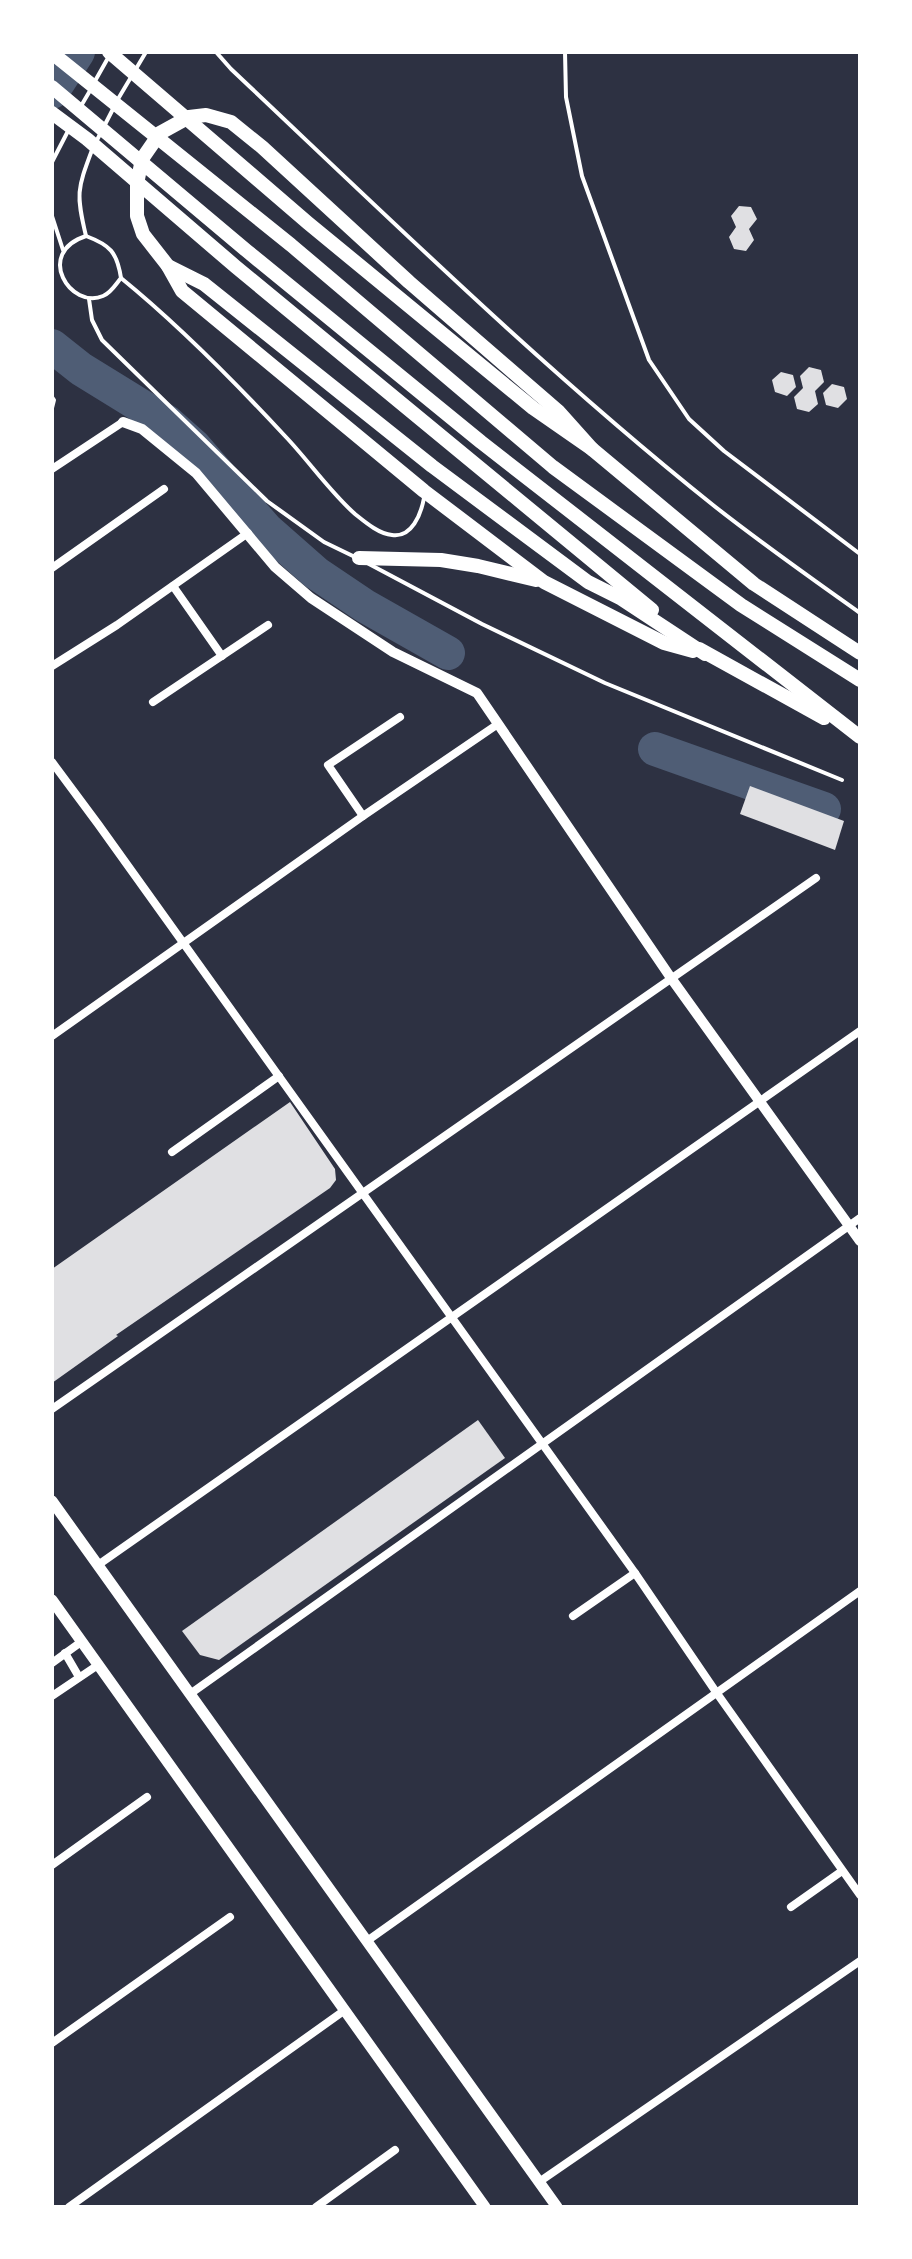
<svg xmlns="http://www.w3.org/2000/svg" width="912" height="2259" viewBox="0 0 912 2259" font-family="'DejaVu Sans',sans-serif">
<style>
.lines{fill:none;stroke-linecap:round;stroke-linejoin:round}
.river{stroke:#4f5d75;stroke-width:34}
.building{fill:#e0e0e3}
.service{stroke:#fff;stroke-width:4}
.minor{stroke:#fff;stroke-width:8}
.tertiary{stroke:#fff;stroke-width:10}
.secondary{stroke:#fff;stroke-width:11}
.trunk{stroke:#fff;stroke-width:14}
</style>
<rect width="100%" height="100%" fill="#2d3142"/>
<g class="lines">
<g class="river">
<path d="M52 92 78 52"/>
<path d="M52 346 81 369 167 422 194 446 266 529 316 573 365 606 448 653"/>
<path d="M655 749 824 809"/>
</g>
</g>
<g class="building">
<path d="M739 206 751 207 757 219 749 229 754 240 746 251 734 249 729 237 736 227 731 216Z"/>
<path d="M809 367 821 370 824 382 815 391 818 404 809 412 797 409 794 397 803 388 800 376Z"/>
<path d="M781 372 793 375 796 387 787 396 775 392 772 380Z"/>
<path d="M832 384 844 387 847 399 838 408 826 405 823 393Z"/>
<path d="M750 786 844 821 835 850 740 814Z"/>
<path d="M290 1102 335 1169 336 1180 330 1188 116 1335 118 1336 52 1383V1269Z"/>
<path d="M478 1420 505 1458 219 1660 200 1655 182 1631Z"/>
</g>
<g class="lines">
<g class="service">
<path d="M216 52 231 69C388 217 544 370 713 505 761 543 811 578 860 613"/>
<path d="M565 52 566 97 582 176 649 360 689 419 724 451 860 554"/>
<path d="M95 81 108 58"/>
<path d="M118 99 146 52"/>
<path d="M81 106 91 89"/>
<path d="M96 142 114 107"/>
<path d="M52 162 68 131"/>
<path d="M52 216 63 250"/>
<path d="M86 236C76 194 77 190 92 150"/>
<path d="M86 236C110 245 117 252 121 278 116 284 111 293 103 296 71 310 34 253 86 236Z"/>
<path d="M121 278C180 326 233 380 285 436 308 460 330 492 355 514 365 522 379 534 392 535 412 538 421 514 424 498"/>
<path d="M89 299 92 320 102 340 267 501 324 542 357 558"/>
<path d="M52 397 54 400 52 408"/>
<path d="M369 564 482 624 605 683 842 780"/>
</g>
<g class="minor">
<path d="M52 469 123 422"/>
<path d="M52 568 164 489"/>
<path d="M173 586 222 656"/>
<path d="M52 666 117 625 248 533"/>
<path d="M153 702 268 625"/>
<path d="M52 762 98 824 635 1573 716 1692 860 1895"/>
<path d="M363 816 328 765 400 717"/>
<path d="M52 1036 363 816 498 724"/>
<path d="M172 1152 279 1076"/>
<path d="M52 1409 816 878"/>
<path d="M98 1565 860 1031"/>
<path d="M573 1616 635 1573"/>
<path d="M65 1653 79 1677"/>
<path d="M52 1663 81 1642"/>
<path d="M190 1694 860 1218"/>
<path d="M52 1696 98 1665"/>
<path d="M52 1865 147 1797"/>
<path d="M791 1907 842 1871"/>
<path d="M367 1941 860 1591"/>
<path d="M52 2043 230 1917"/>
<path d="M539 2182 860 1961"/>
<path d="M69 2207 345 2010"/>
<path d="M316 2207 395 2150"/>
</g>
<path class="tertiary" d="M123 422 142 429 196 473 275 567 311 598 393 652 477 693 671 978 860 1241"/>
<g class="secondary">
<path d="M52 1501 557 2207"/>
<path d="M52 1600 485 2207"/>
</g>
<g class="trunk">
<path d="M109 52 308 223 533 408 592 449 754 584 860 653"/>
<path d="M52 53 291 245 553 467 741 605 860 680"/>
<path d="M52 87 247 251 481 442 860 737"/>
<path d="M52 113 87 139 236 267 652 610"/>
<path d="M168 266 182 291 424 491 544 582 664 643 693 651"/>
<path d="M592 449 558 411 409 282 262 147 231 122 206 115 189 117 160 133 142 159 137 184V216L143 234 168 266 204 284 432 466 588 582 620 598 705 654"/>
<path d="M359 558 441 560 478 566 536 580"/>
<path d="M699 649 824 718"/>
</g>
</g>
<rect width="912" height="2259" fill="none" stroke="#ffffff" stroke-width="108"/>
</svg>
